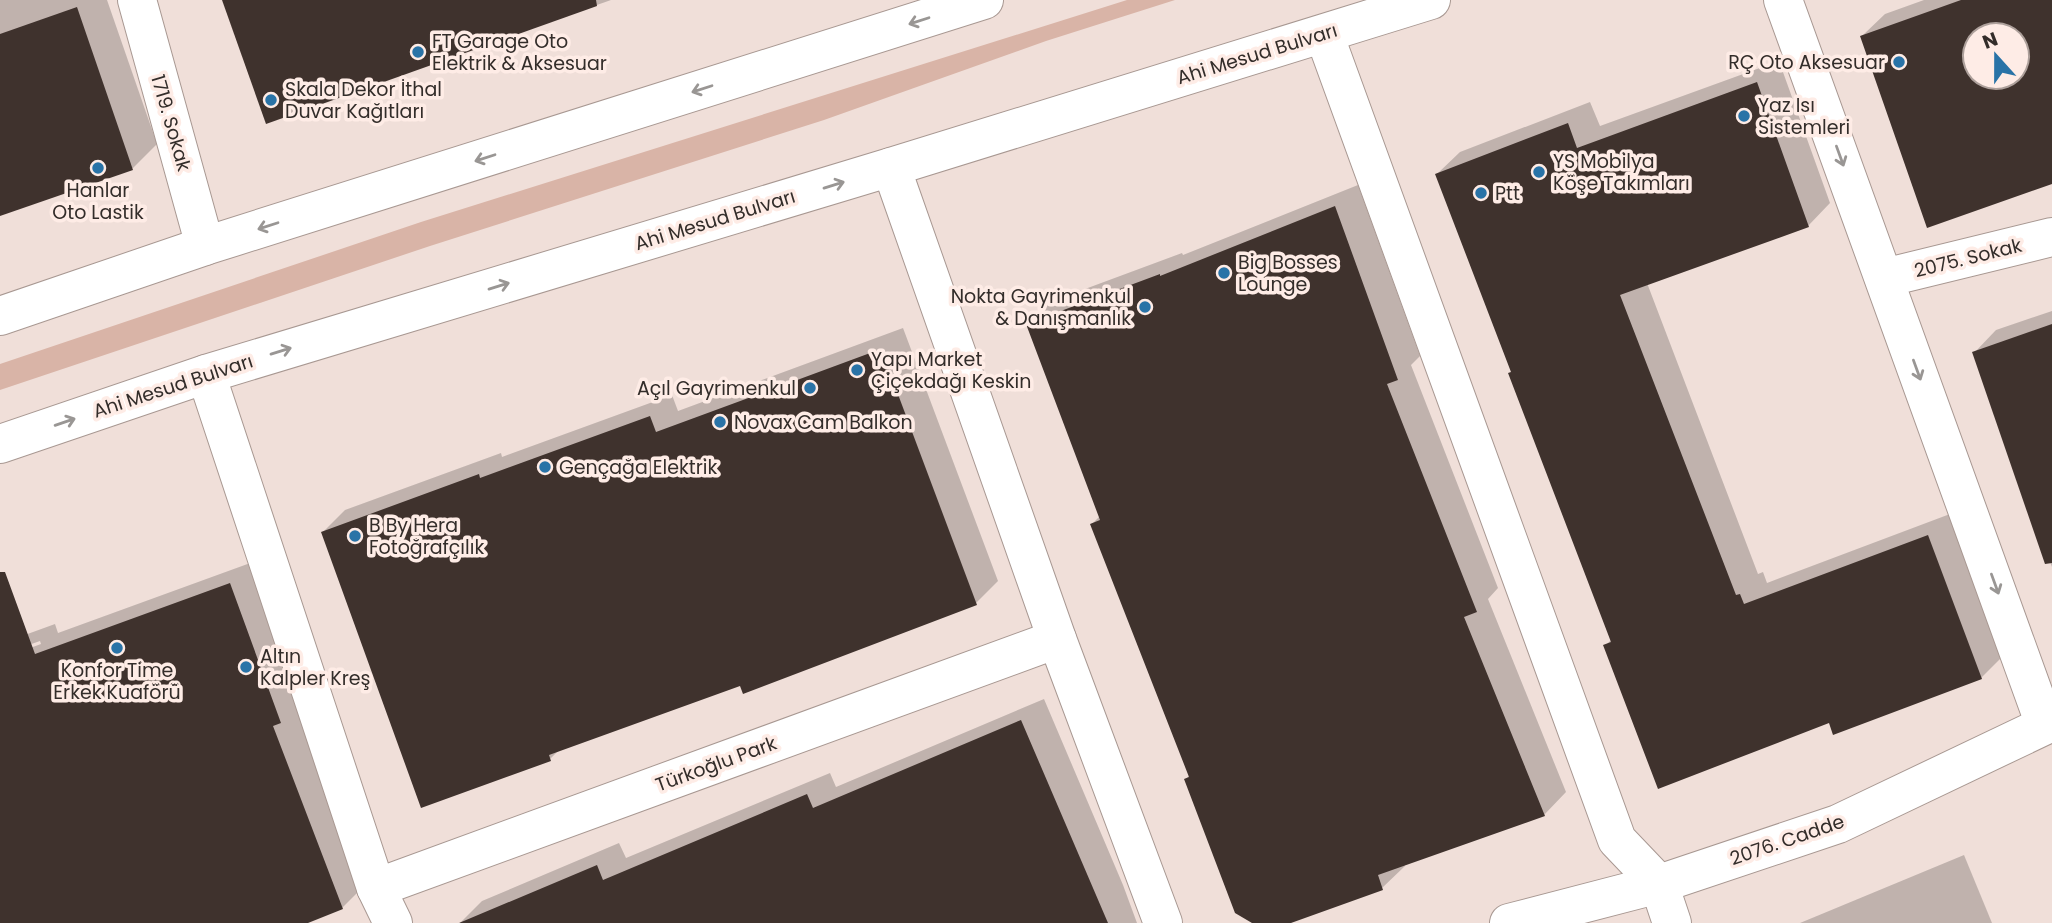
<svg xmlns="http://www.w3.org/2000/svg" width="2052" height="923" viewBox="0 0 2052 923" font-family="Poppins,sans-serif">
<style>
.green{fill:#d9b4a7}
.shadow{fill:#0003;fill-rule:evenodd}
.building{fill:#3f322d;fill-rule:evenodd}
.lines{fill:none;stroke-linecap:round;stroke-linejoin:round}
.street-casing{stroke:#a89892;stroke-width:40}
.secondary-casing{stroke:#a89892;stroke-width:40}
.street{stroke:#fff;stroke-width:38}
.secondary{stroke:#fff;stroke-width:38}
.oneway{stroke:#999694}
.poi-dot{fill:#2973a7;stroke:#feece6;stroke-width:2.5}
.labels{text-anchor:middle;dominant-baseline:central;stroke-width:7;stroke-linejoin:round;paint-order:stroke}
.poi-label{font-size:19px;fill:#332d2a;stroke:#feece6;text-anchor:start}
.street-label{font-size:19px;fill:#332d2a;stroke:#feece6}
</style>
<rect width="100%" height="100%" fill="#f0dfd9"/>
<path class="green" d="M1127 0H1175L1046 41 824 120 430 246 0 390V364L421 222Z"/>
<g class="shadow">
<path d="M0 0H107L157 144 133 168 0 214Z"/>
<path d="M224 0H611L267 122Z"/>
<path d="M1924 0H2052V182L1862 36 1885 14ZM1975 35H2017V77H1975Z"/>
<path d="M1779 61 1830 203 1808 226 1647 283 1758 574 1763 572 1767 583 1950 514 2004 655 1981 678 1830 721 1605 646 1612 639 1437 174 1460 152 1590 102 1600 126Z"/>
<path d="M1358 185 1420 356 1411 365 1498 588 1488 599 1566 792 1544 815 1404 864 1405 866 1382 888 1285 923H1255L1186 779 1190 775 1092 524 1100 516 1028 325 1050 302 1182 253 1183 255Z"/>
<path d="M2052 311V567L2017 477 1974 353 1996 330Z"/>
<path d="M903 328 998 581 976 603 741 683 560 749 550 759 323 532 345 510 501 453 502 457 672 395 678 411Z"/>
<path d="M253 562 365 885 342 908 303 923H0V659L41 644 40 641 0 655V644L55 624 58 633Z"/>
<path d="M1044 699 1123 885 1137 923H460L482 901 619 843 626 858 830 773 836 787Z"/>
<path d="M1964 855 1992 923H1800Z"/>
</g>
<g class="building">
<path d="M222 0H596L597 6 266 124Z"/>
<path d="M1961 0H2052V184L1927 228 1860 36ZM1975 35H2017V77H1975Z"/>
<path d="M77 7 133 170 0 216V34Z"/>
<path d="M1757 82 1809 227 1620 295 1736 595 1740 594 1744 604 1928 535 1982 679 1833 735 1829 723 1658 789 1603 645 1611 642 1508 373 1511 372 1435 174 1568 123 1577 148Z"/>
<path d="M1335 206 1398 380 1387 384 1477 612 1464 617 1545 816 1378 875 1383 890 1291 923H1252L1235 913 1184 779 1189 777 1090 524 1100 520 1026 324 1160 274V276Z"/>
<path d="M2052 324V563L2045 564 1972 352Z"/>
<path d="M881 349 977 605 743 694 740 686 549 755 551 761 421 808 321 532 479 474 480 478 650 416 656 432Z"/>
<path d="M0 572H5L35 654 230 583 281 723 273 726 343 909 308 923H0Z"/>
<path d="M1021 720 1108 923H459L597 865 603 880 807 794 813 808Z"/>
</g>
<g class="lines">
<defs>
<g id="street">
<path d="M137 0 205 246"/>
<path d="M1783 0 2045 725"/>
<path d="M1324 34 1617 840 1659 884 1672 923"/>
<path d="M891 167 1057 639 1163 923"/>
<path d="M1884 278 2052 237"/>
<path d="M206 374 376 888 393 923"/>
<path d="M376 888 1057 639"/>
<path d="M1509 923 1659 884 1838 824 2052 722"/>
</g>
<g id="secondary">
<path d="M0 316 205 246 984 0"/>
<path d="M0 444 206 374 891 167 1431 0"/>
</g>
</defs>
<use href="#street" class="street-casing"/>
<use href="#secondary" class="secondary-casing"/>
<use href="#street" class="street"/>
<use href="#secondary" class="secondary"/>
</g>
<defs><path id="oneway-shaft" d="M-6 0H5M1.5-3L5.5 0L1.5 3" fill="none" stroke-width="1.6" stroke-linecap="round" stroke-linejoin="round" transform="scale(1.75)"/></defs>
<g class="oneway">
<use href="#oneway-shaft" transform="translate(919 21) rotate(162)"/>
<use href="#oneway-shaft" transform="translate(702 89) rotate(162)"/>
<use href="#oneway-shaft" transform="translate(1840 156) rotate(70)"/>
<use href="#oneway-shaft" transform="translate(485 158) rotate(162)"/>
<use href="#oneway-shaft" transform="translate(834 185) rotate(-17)"/>
<use href="#oneway-shaft" transform="translate(268 226) rotate(162)"/>
<use href="#oneway-shaft" transform="translate(499 286) rotate(-17)"/>
<use href="#oneway-shaft" transform="translate(281 351) rotate(-17)"/>
<use href="#oneway-shaft" transform="translate(1917 370) rotate(70)"/>
<use href="#oneway-shaft" transform="translate(65 422) rotate(-19)"/>
<use href="#oneway-shaft" transform="translate(1995 584) rotate(70)"/>
</g>
<g class="poi-dot">
<circle cx="418" cy="52" r="7"/>
<circle cx="1899" cy="62" r="7"/>
<circle cx="271" cy="100" r="7"/>
<circle cx="1744" cy="116" r="7"/>
<circle cx="98" cy="168" r="7"/>
<circle cx="1539" cy="172" r="7"/>
<circle cx="1481" cy="193" r="7"/>
<circle cx="1224" cy="273" r="7"/>
<circle cx="1145" cy="307" r="7"/>
<circle cx="857" cy="370" r="7"/>
<circle cx="810" cy="388" r="7"/>
<circle cx="720" cy="422" r="7"/>
<circle cx="545" cy="467" r="7"/>
<circle cx="355" cy="536" r="7"/>
<circle cx="117" cy="648" r="7"/>
<circle cx="246" cy="667" r="7"/>
</g>
<g class="labels">
<g class="poi-label">
<text x="432" y="41">FT Garage Oto<tspan x="432" dy="22">Elektrik &amp; Aksesuar</tspan></text>
<text x="1885" y="62" text-anchor="end">RÇ Oto Aksesuar</text>
<text x="285" y="89">Skala Dekor İthal<tspan x="285" dy="22">Duvar Kağıtları</tspan></text>
<text x="1758" y="105">Yaz Isı<tspan x="1758" dy="22">Sistemleri</tspan></text>
<text x="1553" y="161">YS Mobilya<tspan x="1553" dy="22">Köşe Takımları</tspan></text>
<text x="98" y="190" text-anchor="middle">Hanlar<tspan x="98" dy="22">Oto Lastik</tspan></text>
<text x="1495" y="193">Ptt</text>
<text x="1238" y="262">Big Bosses<tspan x="1238" dy="22">Lounge</tspan></text>
<text x="1131" y="296" text-anchor="end">Nokta Gayrimenkul<tspan x="1131" dy="22">&amp; Danışmanlık</tspan></text>
<text x="871" y="359">Yapı Market<tspan x="871" dy="22">Çiçekdağı Keskin</tspan></text>
<text x="796" y="388" text-anchor="end">Açıl Gayrimenkul</text>
<text x="734" y="422">Novax Cam Balkon</text>
<text x="559" y="467">Gençağa Elektrik</text>
<text x="369" y="525">B By Hera<tspan x="369" dy="22">Fotoğrafçılık</tspan></text>
<text x="260" y="656">Altın<tspan x="260" dy="22">Kalpler Kreş</tspan></text>
<text x="117" y="670" text-anchor="middle">Konfor Time<tspan x="117" dy="22">Erkek Kuaförü</tspan></text>
</g>
<g class="street-label">
<text transform="translate(1257 54) rotate(-17)">Ahi Mesud Bulvarı</text>
<text transform="translate(171 123) rotate(74)">1719. Sokak</text>
<text transform="translate(715 220) rotate(-17)">Ahi Mesud Bulvarı</text>
<text transform="translate(1968 258) rotate(-14)">2075. Sokak</text>
<text transform="translate(173 386) rotate(-18)">Ahi Mesud Bulvarı</text>
<text transform="translate(716 764) rotate(-20)">Türkoğlu Park</text>
<text transform="translate(1787 840) rotate(-19)">2076. Cadde</text>
</g>
</g>
<g transform="translate(1996 56) rotate(339)"><circle r="33" fill="#feece6" stroke="#ada09b" stroke-width="2"/>
<path d="M0-5L12 26L0 18L-12 26Z" fill="#2973a7"/>
<text y="-10" font-size="19" font-weight="bold" text-anchor="middle" fill="#332d2a">N</text>
</g>
</svg>
